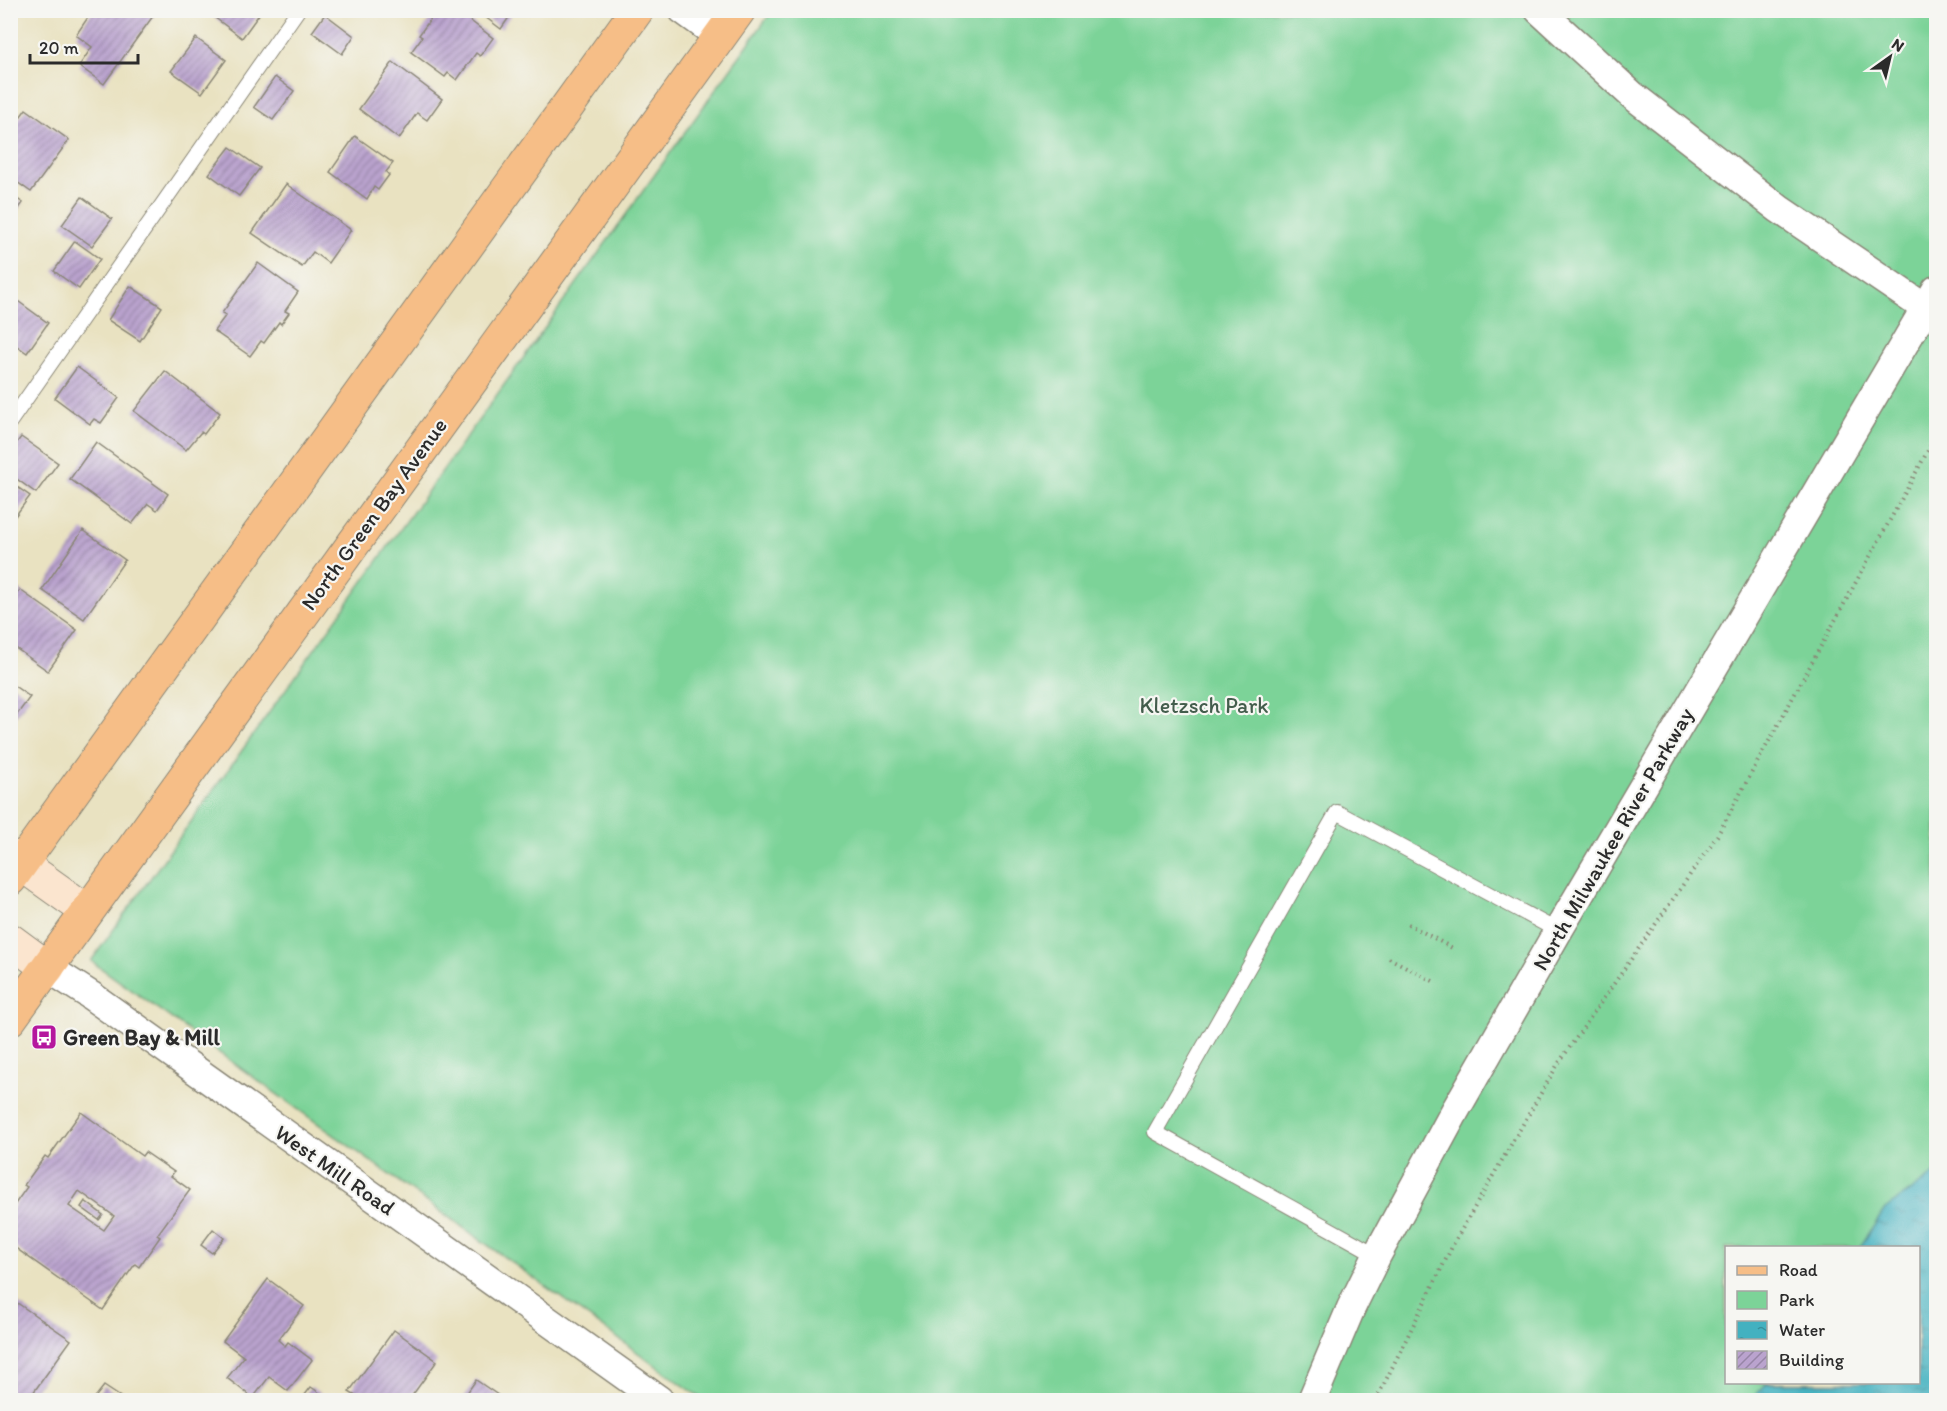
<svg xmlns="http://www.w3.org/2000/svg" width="1947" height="1411" viewBox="0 0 1947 1411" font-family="Itim,sans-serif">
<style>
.park{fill:#7cd398;stroke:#547f62;stroke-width:1.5}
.water{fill:url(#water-ripples);stroke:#376e76;stroke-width:1.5}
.building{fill:url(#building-hatch);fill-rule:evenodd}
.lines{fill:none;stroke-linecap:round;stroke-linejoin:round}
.lane-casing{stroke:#8a8676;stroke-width:16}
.street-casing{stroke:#8a8676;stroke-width:31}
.secondary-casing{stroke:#8a8676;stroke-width:35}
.primary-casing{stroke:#8a8676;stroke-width:35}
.path{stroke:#8a8676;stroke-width:4;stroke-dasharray:1.5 4.5;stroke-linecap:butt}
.lane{stroke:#fff;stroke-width:14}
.street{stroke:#fff;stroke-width:28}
.secondary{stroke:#fbe5cf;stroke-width:33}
.primary{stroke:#f6be87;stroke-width:33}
.labels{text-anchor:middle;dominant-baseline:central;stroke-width:4.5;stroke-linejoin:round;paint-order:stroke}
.street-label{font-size:22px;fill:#2b2b2b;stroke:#f6f6f2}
.park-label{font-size:22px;fill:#435d4c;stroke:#f6f6f2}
.poi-label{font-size:22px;font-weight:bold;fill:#2b2b2b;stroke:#f6f6f2;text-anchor:start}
</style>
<defs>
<pattern id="water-ripples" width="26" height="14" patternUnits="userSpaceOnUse" patternTransform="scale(1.5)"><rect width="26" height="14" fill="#43b1c0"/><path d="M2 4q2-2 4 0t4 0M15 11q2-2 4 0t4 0" fill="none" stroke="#38909c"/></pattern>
<pattern id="building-hatch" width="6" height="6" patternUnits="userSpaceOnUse" patternTransform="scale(1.5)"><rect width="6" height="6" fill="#baa3ce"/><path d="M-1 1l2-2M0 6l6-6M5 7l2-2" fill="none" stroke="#9785a7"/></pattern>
</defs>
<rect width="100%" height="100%" fill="#f6f6f2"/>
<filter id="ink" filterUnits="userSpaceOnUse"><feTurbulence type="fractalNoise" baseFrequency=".0167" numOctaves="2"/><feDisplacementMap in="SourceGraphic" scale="12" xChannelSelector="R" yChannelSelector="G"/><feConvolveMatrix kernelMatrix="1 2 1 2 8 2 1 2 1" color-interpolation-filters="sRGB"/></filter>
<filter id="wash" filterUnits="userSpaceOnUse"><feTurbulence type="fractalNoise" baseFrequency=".008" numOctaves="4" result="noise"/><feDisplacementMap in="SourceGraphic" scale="24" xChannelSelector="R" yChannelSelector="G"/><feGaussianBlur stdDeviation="1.35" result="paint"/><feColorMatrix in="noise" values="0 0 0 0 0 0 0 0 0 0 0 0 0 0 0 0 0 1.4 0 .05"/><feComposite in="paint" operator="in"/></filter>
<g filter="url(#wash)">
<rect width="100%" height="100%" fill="#e9e2c1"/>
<path class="park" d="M772 11H1936V1353L1918 1248H1726V1382L1914 1383 1901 1400H704L91 961Z"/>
<path class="water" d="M1936 1173V1400H1751L1767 1383 1918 1382V1248L1860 1247 1885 1209Z"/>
<g id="blocks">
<g class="building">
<path d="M93 10 156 12 104 84 79 66 92 47 76 35Z"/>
<path d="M212 10H257L260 13 242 38 210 14Z"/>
<path d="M437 10H456L493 38 480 56 476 53 457 80 448 73 445 77 411 52 422 37 419 35Z"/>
<path d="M476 10H514L501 29Z"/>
<path d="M325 14 354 36 342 54 312 32Z"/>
<path d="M196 38 226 60 202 93 171 71Z"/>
<path d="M393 62 442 99 427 120 417 113 399 139 359 109Z"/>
<path d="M275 77 294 91 273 120 254 107Z"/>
<path d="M26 109 69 140 31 192 10 177V121L15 124Z"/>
<path d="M355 136 393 163 386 172 389 175 378 190 374 187 367 199 330 172Z"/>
<path d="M230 147 260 168 239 196 209 174Z"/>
<path d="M286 184 351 230 328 263 313 252 302 267 252 233Z"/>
<path d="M10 194 23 203 10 220Z"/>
<path d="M82 197 112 219 92 246 62 225Z"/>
<path d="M75 241 100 259 79 289 54 271Z"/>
<path d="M258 263 298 292 285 311 289 313 281 324 279 322 264 343 261 341 250 356 214 331 226 315 222 313Z"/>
<path d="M130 286 162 307 140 341 108 320Z"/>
<path d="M15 299 48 323 27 353 10 341V306Z"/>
<path d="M77 367 119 398 101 423 94 419 90 424 55 398Z"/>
<path d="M165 371 220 413 204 434 201 432 186 450 134 411Z"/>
<path d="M21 437 58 463 36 493 10 474V452Z"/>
<path d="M96 442 168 494 157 510 148 504 132 524 70 479Z"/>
<path d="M10 482 30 496 10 523Z"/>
<path d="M83 530 125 560 84 619 42 590Z"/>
<path d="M20 590 77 630 48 671 10 644V602Z"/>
<path d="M10 683 30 697 10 724Z"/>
<path d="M81 1112 142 1156 145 1152 174 1172 171 1176 190 1190 157 1235 160 1237 139 1267 135 1264 103 1310 10 1244V1211L27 1187 24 1185 45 1156 48 1158ZM79 1191 114 1216 104 1230 69 1206Z"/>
<path d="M85 1201 103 1215 99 1220 81 1207Z"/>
<path d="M213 1229 224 1238 212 1253 201 1245Z"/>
<path d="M268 1279 304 1306 278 1340 285 1346 288 1342 312 1360 288 1391 269 1377 253 1398 227 1378 244 1357 223 1341Z"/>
<path d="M10 1298 71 1340 28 1400H10Z"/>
<path d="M394 1330 437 1361 409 1400H362L349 1392Z"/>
<path d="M476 1380 505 1400H462Z"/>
<path d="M104 1386 125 1400H93Z"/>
<path d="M311 1387 330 1400H301Z"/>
</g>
</g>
</g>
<g filter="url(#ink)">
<use href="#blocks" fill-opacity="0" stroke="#8a8676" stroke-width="1.5"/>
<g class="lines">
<defs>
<g id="lane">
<path d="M10 422 298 10"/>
<path d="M1377 1255 1155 1132 1337 812 1558 931"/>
</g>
<g id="street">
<path d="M683 10 720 37"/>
<path d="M1539 10 1632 95 1779 209 1925 308"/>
<path d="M48 968 90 995 659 1400"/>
<path d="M1312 1400 1351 1308 1377 1255 1455 1111 1558 931 1936 290"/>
</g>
<g id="secondary">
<path d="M10 856 87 911"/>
<path d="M10 940 48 968"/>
</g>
<g id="primary">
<path d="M10 879 637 10"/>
<path d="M10 1019 739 10"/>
</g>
</defs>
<use href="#lane" class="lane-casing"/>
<use href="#street" class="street-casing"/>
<use href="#secondary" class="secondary-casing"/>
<use href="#primary" class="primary-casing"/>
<g class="path">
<path d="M1408 924 1452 948"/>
<path d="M1389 958 1433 981"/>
<path d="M1376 1400 1455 1241 1558 1064 1717 836 1936 436"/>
</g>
<use href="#lane" class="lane"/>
<use href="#street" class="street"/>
<use href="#secondary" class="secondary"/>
<use href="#primary" class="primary"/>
</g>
</g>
<defs>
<symbol id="bus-square" viewBox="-11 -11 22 22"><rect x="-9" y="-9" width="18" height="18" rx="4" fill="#b5179e" stroke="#f6f6f2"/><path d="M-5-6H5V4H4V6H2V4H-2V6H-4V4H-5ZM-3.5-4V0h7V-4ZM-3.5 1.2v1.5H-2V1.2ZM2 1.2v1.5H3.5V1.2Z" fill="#fff"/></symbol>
</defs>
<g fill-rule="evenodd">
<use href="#bus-square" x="29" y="1022" width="30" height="30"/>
</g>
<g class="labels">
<g class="street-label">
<text transform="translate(374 514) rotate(-54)">North Green Bay Avenue</text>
<text transform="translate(1613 839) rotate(-60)">North Milwaukee River Parkway</text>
<text transform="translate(335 1170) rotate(35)">West Mill Road</text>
</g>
<g class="park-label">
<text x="1204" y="705">Kletzsch Park</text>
</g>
<g class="poi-label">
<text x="63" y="1037">Green Bay &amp; Mill</text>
</g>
</g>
<rect width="1947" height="1411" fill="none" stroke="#f6f6f2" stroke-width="36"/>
<rect x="1725" y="1246" width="195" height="138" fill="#f6f6f2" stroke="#a5a5a2" stroke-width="1.5"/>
<rect x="1737" y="1266" width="30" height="9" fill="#f6be87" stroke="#a5a5a2" stroke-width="1.5"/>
<text x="1779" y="1276" font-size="18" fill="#2b2b2b">Road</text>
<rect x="1737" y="1291" width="30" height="18" fill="#7cd398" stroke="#a5a5a2" stroke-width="1.5"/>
<text x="1779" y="1306" font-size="18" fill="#2b2b2b">Park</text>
<rect x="1737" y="1321" width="30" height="18" fill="url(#water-ripples)" stroke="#a5a5a2" stroke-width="1.5"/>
<text x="1779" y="1336" font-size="18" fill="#2b2b2b">Water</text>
<rect x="1737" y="1351" width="30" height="18" fill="url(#building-hatch)" stroke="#a5a5a2" stroke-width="1.5"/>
<text x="1779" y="1366" font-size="18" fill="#2b2b2b">Building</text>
<g transform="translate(1890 57) rotate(34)" stroke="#f6f6f2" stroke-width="4.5" paint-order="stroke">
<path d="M0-4.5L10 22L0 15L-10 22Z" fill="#2b2b2b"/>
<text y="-9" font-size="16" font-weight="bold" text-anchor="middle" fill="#2b2b2b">N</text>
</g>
<path d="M30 54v9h108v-9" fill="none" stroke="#2b2b2b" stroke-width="3"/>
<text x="39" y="54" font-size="18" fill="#2b2b2b" stroke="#f6f6f2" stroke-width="4.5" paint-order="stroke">20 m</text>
</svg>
